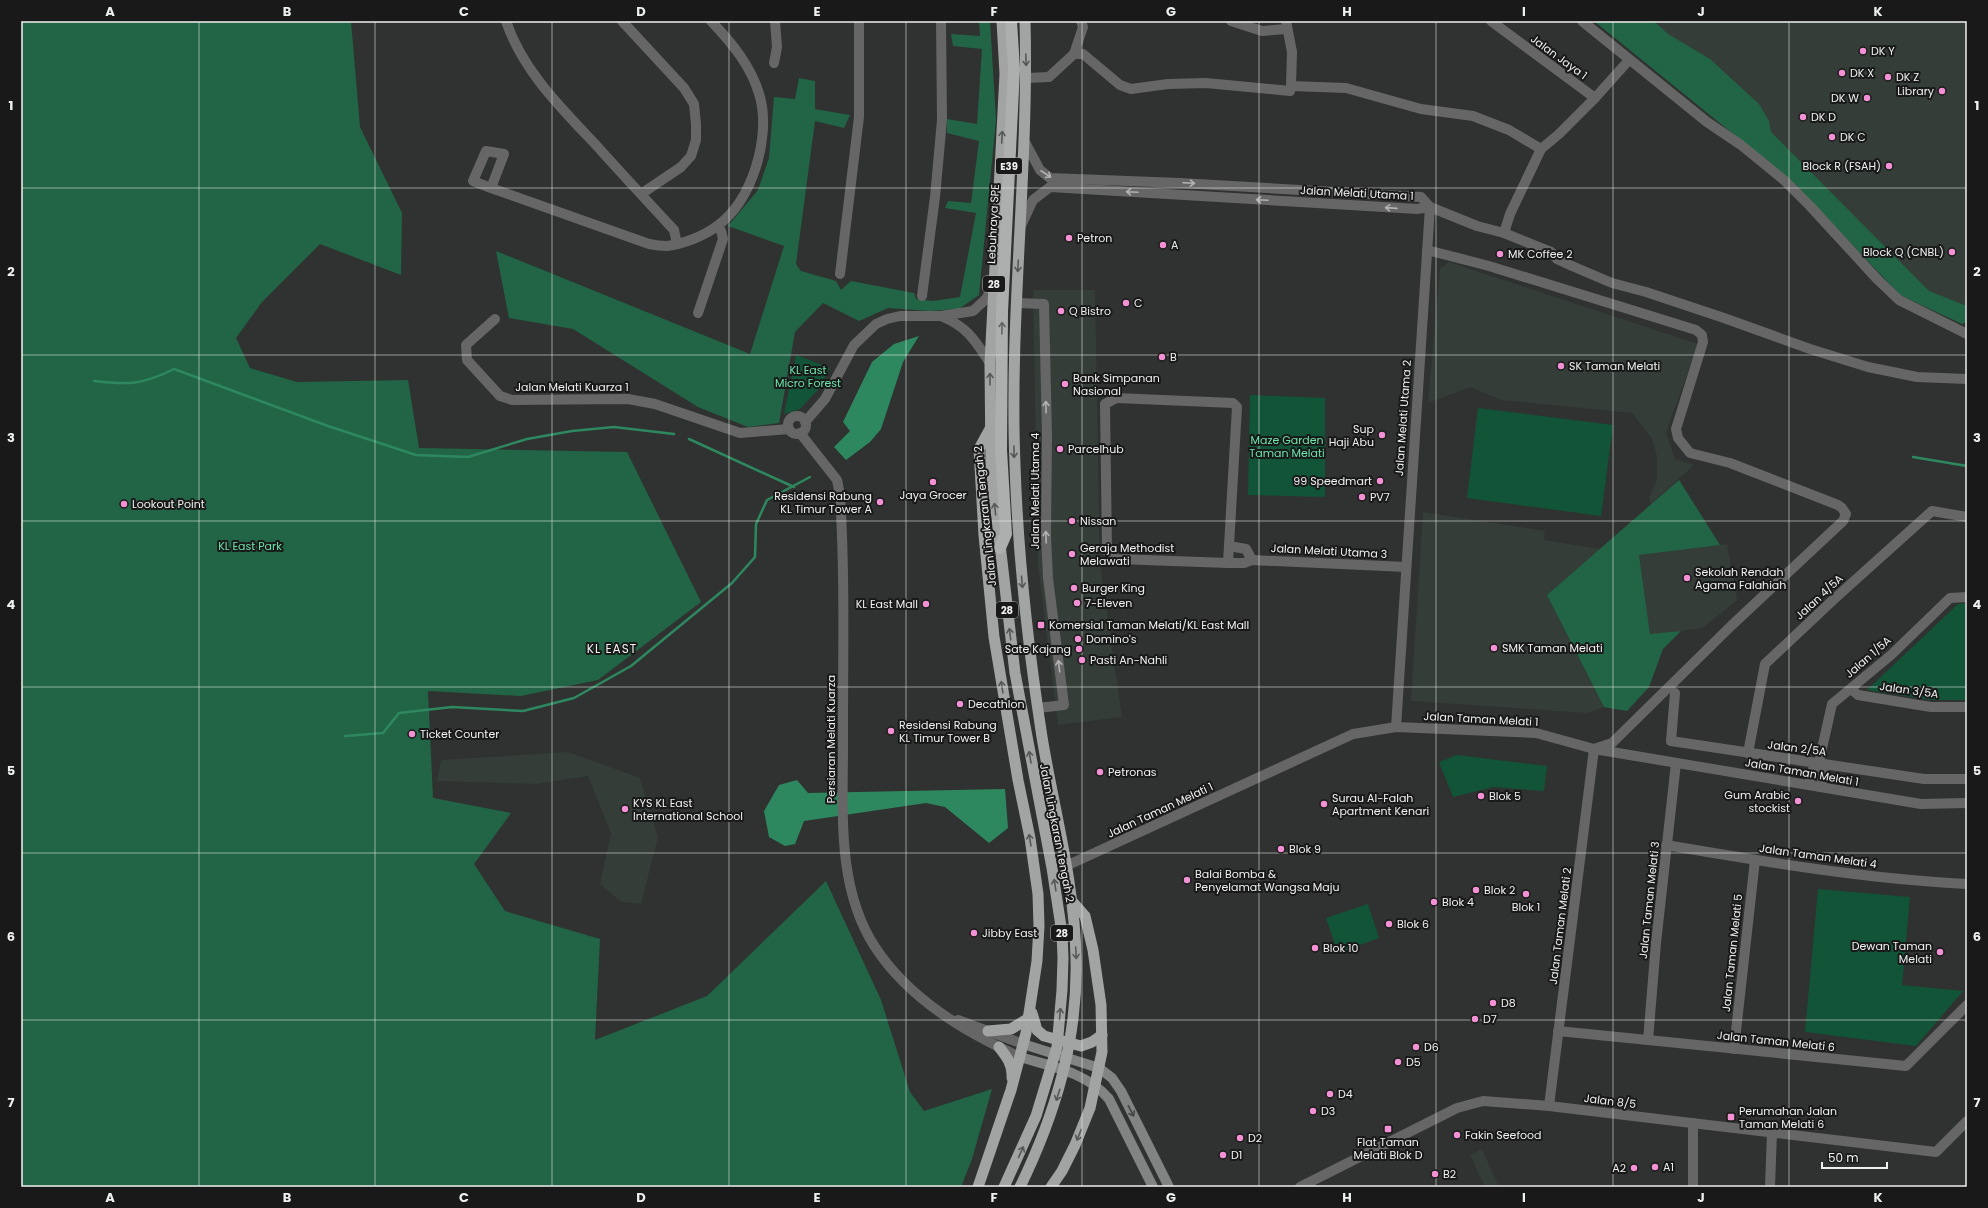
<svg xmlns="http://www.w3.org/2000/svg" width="1988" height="1208" viewBox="0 0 1988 1208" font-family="Poppins,sans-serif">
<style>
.built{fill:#343d38}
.green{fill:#125438}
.forest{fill:#216546}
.water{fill:#2e885f}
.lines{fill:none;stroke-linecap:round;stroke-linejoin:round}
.stream{stroke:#2e885f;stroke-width:2.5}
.minor{stroke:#656665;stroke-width:10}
.tertiary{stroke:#656665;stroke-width:10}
.secondary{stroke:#828483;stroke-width:10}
.trunk{stroke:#a2a4a3;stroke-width:11}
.motorway{stroke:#acafad;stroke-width:12}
.oneway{stroke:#565857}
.oneway2{stroke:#b1b2b1}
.oneway3{stroke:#626462}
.oneway4{stroke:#424443}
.grid{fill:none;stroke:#eff1f0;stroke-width:1;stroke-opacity:0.55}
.poi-dot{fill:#f491d4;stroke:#181918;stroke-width:1.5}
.labels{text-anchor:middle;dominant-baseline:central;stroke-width:4;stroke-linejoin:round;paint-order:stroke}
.shield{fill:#181918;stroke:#aeb0af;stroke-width:1}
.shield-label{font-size:10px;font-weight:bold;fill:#eff1f0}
.poi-label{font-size:11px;fill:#eff1f0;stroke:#181918;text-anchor:start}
.street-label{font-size:11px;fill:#eff1f0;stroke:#181918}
.park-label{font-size:11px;fill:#6ee5ab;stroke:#181918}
.neighbourhood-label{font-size:12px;letter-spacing:1px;fill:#eff1f0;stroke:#181918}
.neatline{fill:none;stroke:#eff1f0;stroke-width:1.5}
.grid-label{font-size:13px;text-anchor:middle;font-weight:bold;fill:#eff1f0}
</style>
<rect width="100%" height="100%" fill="#2f3230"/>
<g class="built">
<path d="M1645 21H1967V307L1929 291Z"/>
<path d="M1449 262 1698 344 1666 433 1675 459 1694 465 1651 504 1649 497 1657 480V456L1651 437 1632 413 1501 400 1470 387 1428 403 1440 269Z"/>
<path d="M1033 290H1095L1100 565 1122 717 1058 725 1038 565Z"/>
<path d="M1423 512 1545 531 1544 540 1600 549 1547 595 1604 707 1587 713 1411 701Z"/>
<path d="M1727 544 1737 600 1703 628 1650 635 1639 555Z"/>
<path d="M568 752 640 778 658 837 641 904 621 902 600 884 611 833 588 776 537 784 437 781 441 760Z"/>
<path d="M1482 1149 1498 1185 1493 1187H1485L1470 1155Z"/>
</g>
<g class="green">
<path d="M796 355 830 368 818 390 800 409 784 414Z"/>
<path d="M1250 395 1325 398V497L1248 495Z"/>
<path d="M1478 408 1613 425 1601 516 1467 498Z"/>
<path d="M1967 603V700H1931L1867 690 1958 604Z"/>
<path d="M1457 755 1547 766 1544 791 1493 787 1453 797 1439 762Z"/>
<path d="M1818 889 1910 897 1902 985 1963 991 1916 1046 1805 1032Z"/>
<path d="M1368 904 1379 938 1338 953 1326 918Z"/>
</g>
<g class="forest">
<path d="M21 21H351L360 127 402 213 401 275 320 244 262 302 236 338 250 368 297 382 408 380 419 448 627 452 701 602 598 680 521 696 428 691 433 798 511 813 474 864 505 911 600 939 595 1040 707 996 826 881 881 1000 910 1092 924 1111 992 1089 972 1159 961 1187H21Z"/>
<path d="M979 21H990L996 120 979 295 959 309 929 311 888 308 859 321 823 303 795 332 779 423 748 427 698 407 573 329 509 318 496 251 750 354 784 246 728 226 758 190 769 158 774 97 795 99 799 78 815 81V109L850 115 844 128 815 121 796 264 801 271 836 281 841 290 851 281 914 293 916 299 933 301 960 297 976 213 945 208 948 201 971 203 979 141 947 133V119L977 124 982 49 953 46 951 34 980 36Z"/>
<path d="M1594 21H1654L1668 34 1710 59 1759 104 1769 121 1771 132 1929 291 1967 306V322L1962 324 1900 295 1796 185Z"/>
<path d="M1679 480 1720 545 1639 555 1650 634 1681 631 1663 649 1649 687 1627 711 1604 707 1547 595Z"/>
</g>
<g class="water">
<path d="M919 336 903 362 881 429 870 442 846 460 834 447 850 431 843 422 872 362 894 344Z"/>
<path d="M797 780 808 793 1005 789 1008 828 989 843 945 807 926 803 804 821 795 844 785 846 769 837 764 811 779 785Z"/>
</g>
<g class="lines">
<g class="stream">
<path d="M94 381C128 385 142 385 174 369L328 426 416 455 468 457 527 439 572 431 614 427 674 434"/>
<path d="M689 439 794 487"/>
<path d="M1913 457 1967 466"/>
<path d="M345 736 383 733 399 713 452 707 523 711 574 698 631 666 732 583 755 557 756 524 767 500 810 477"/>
</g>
<g class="minor">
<path d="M506 21C522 70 562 109 596 145 622 174 648 202 674 230L677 244"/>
<path d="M622 21 684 88 694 104 696 124V140L691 156 681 167 641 194"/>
<path d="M1231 21 1262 31 1286 29"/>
<path d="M1286 21 1292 52 1291 86"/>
<path d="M1491 21 1595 98"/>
<path d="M1582 21 1707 122 1741 145 1785 181 1810 206 1878 280 1899 300 1967 334"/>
<path d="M1074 54 1083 27 1081 21"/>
<path d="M774 63 777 47 775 21"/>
<path d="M1027 78 1049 77 1074 54H1083L1120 85 1131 89 1168 84 1206 83 1290 91 1291 86 1346 88 1421 109 1473 116 1509 130 1541 149"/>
<path d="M1025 142 1040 170 1050 178 1180 183 1421 197 1430 207 1477 226 1504 233 1551 252 1557 259 1572 266 1612 283 1646 292 1724 318 1810 349 1868 367 1917 377 1967 379"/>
<path d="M491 188 504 154 486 151 473 181 491 188 649 244C654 245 661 246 667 246 683 244 704 236 717 226 752 201 771 138 760 97 752 67 732 43 711 21"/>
<path d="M1021 226 1033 200 1050 187 1417 209 1430 207"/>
<path d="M1504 233 1510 214 1541 149 1559 134 1595 98 1629 60"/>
<path d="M1427 250 1489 266 1696 330 1702 335 1703 342 1676 429 1678 438 1690 453 1730 463 1838 505 1842 508 1846 514 1843 521 1731 626 1612 743 1594 749 1549 1106"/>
<path d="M840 274 859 117V21"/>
<path d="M922 296 935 197 942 120 941 21"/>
<path d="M1016 303 1044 304 1047 435 1046 536 1048 578 1064 705 1038 708"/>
<path d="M698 313 723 239 721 231 718 226"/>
<path d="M495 319 466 345 467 360 500 396 512 400 628 399 655 404 740 433 789 429"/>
<path d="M1116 398 1233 403 1237 407 1228 563 1117 559 1107 551 1105 404Z"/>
<path d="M1229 546 1246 549 1252 560"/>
<path d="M1228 563H1244L1252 560 1406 567"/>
<path d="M1851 689 1858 695 1931 707H1967"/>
<path d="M1675 693 1671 741 1924 779H1967"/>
<path d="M1396 727 1430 207"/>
<path d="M1748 753 1765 664 1833 600 1932 511 1967 517"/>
<path d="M1819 762 1824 771 1821 787"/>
<path d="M1809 785 1813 769 1819 762 1832 704 1891 655 1950 598 1967 597"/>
<path d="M1666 845C1766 862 1866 879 1967 884"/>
<path d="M1558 1031 1906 1066 1967 1005"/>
<path d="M1648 1040 1656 943 1676 763"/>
<path d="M1734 1049 1755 860"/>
<path d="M1693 1123V1187"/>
<path d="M1300 1187 1457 1108 1483 1101 1549 1106 1936 1152 1967 1121"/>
<path d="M1770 1187 1772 1132"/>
</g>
<g class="tertiary">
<path d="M943 317C969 328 975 341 990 363"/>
<circle cx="797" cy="425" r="9"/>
<path d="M805 422 825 399 854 345 876 324 887 319 900 316H941L973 311 986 299 994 284"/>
<path d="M800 433 837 480 840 495C845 573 843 652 843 730 844 802 834 884 875 947 909 999 965 1032 1020 1057"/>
<path d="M1066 866 1353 734 1396 727 1536 733 1594 749 1921 804 1967 803"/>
<path d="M958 1020 1023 1044"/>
</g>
<g class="secondary">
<path d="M1023 1044 1099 1068 1112 1078 1121 1091 1169 1187"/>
<path d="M1020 1057C1051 1066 1088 1073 1109 1099L1153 1187"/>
</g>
<g class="trunk">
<path d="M1002 21 1005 74 990 363 991 467 1015 673 1052 868 1062 933 1063 958 1062 990 1057 1047 1036 1116 1004 1187"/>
<path d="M1032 1013 1037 1030 1044 1036 1081 1046 1092 1042 1102 1035"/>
<path d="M988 1031 1011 1029 1029 1018"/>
<path d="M999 1047C1007 1057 1013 1065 1012 1078"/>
<path d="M978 1187 1011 1090 1026 1033 1037 961 1039 926 1038 894 1030 838 1018 780 994 637 984 535 979 449 990 429"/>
<path d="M1020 1187C1055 1115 1078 1040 1076 959 1075 884 1054 810 1042 737 1028 647 1018 557 1015 465 1009 317 1029 169 1025 21"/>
<path d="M1051 1187 1062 1171 1075 1145 1090 1108 1102 1052 1101 1005 1093 950 1085 916 1071 900"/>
</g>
<path class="motorway" d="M1000 548 1006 534 1001 450 1002 312 1014 69 1011 21"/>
</g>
<defs><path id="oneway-shaft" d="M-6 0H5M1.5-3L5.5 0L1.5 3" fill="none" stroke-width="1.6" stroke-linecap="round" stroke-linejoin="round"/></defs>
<g class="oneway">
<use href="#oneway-shaft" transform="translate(1026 60) rotate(88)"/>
<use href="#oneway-shaft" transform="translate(1002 137) rotate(-87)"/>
<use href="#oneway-shaft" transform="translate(1018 266) rotate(93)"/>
<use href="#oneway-shaft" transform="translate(990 379) rotate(-90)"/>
<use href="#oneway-shaft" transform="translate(1014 452) rotate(89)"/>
<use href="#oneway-shaft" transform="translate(995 509) rotate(-96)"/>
<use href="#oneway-shaft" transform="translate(1022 582) rotate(85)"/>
<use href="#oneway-shaft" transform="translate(1010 634) rotate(-97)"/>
<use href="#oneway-shaft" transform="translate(1002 687) rotate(-99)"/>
<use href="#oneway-shaft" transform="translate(1030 757) rotate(-100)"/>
<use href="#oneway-shaft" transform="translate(1030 840) rotate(-99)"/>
<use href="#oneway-shaft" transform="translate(1055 885) rotate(-99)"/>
<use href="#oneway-shaft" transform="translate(1076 953) rotate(87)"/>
<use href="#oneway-shaft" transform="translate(1060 1014) rotate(-85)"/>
<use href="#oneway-shaft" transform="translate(1058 1095) rotate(108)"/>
<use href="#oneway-shaft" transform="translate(1079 1135) rotate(112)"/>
<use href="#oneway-shaft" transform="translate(1021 1152) rotate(-66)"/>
</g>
<g class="oneway2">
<use href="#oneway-shaft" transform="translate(1046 174) rotate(33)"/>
<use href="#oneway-shaft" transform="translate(1189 183) rotate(3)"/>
<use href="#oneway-shaft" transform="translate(1132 192) rotate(-177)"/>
<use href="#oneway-shaft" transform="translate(1262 200) rotate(-177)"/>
<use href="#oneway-shaft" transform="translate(1391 208) rotate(-176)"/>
<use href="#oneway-shaft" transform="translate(1046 407) rotate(-91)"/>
<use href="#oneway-shaft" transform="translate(1046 537) rotate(-92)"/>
<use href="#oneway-shaft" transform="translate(1059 666) rotate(-97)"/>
</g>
<use class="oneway3" href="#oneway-shaft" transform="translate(1002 328) rotate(-89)"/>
<use class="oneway4" href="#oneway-shaft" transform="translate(1131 1111) rotate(63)"/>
<path class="grid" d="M199 21V1187M375 21V1187M552 21V1187M729 21V1187M906 21V1187M1082 21V1187M1259 21V1187M1436 21V1187M1613 21V1187M1789 21V1187M21 188H1967M21 355H1967M21 521H1967M21 687H1967M21 853H1967M21 1020H1967"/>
<g class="poi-dot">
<circle cx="1863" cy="51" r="4"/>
<circle cx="1842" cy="73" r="4"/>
<circle cx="1888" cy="77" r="4"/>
<circle cx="1942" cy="91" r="4"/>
<circle cx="1867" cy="98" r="4"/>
<circle cx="1803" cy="117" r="4"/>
<circle cx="1832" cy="137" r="4"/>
<circle cx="1889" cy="166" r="4"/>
<circle cx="1069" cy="238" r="4"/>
<circle cx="1163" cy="245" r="4"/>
<circle cx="1952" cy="252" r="4"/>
<circle cx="1500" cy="254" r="4"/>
<circle cx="1126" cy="303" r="4"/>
<circle cx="1061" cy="311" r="4"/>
<circle cx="1162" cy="357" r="4"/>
<circle cx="1561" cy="366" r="4"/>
<circle cx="1065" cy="384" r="4"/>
<circle cx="1382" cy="435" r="4"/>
<circle cx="1060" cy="449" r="4"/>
<circle cx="1380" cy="481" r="4"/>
<circle cx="933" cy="482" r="4"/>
<circle cx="1362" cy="497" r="4"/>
<circle cx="880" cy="502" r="4"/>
<circle cx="124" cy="504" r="4"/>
<circle cx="1072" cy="521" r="4"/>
<circle cx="1072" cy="554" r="4"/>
<circle cx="1687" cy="578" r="4"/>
<circle cx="1074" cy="588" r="4"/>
<circle cx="1077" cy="603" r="4"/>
<circle cx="926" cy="604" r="4"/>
<rect x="1037" y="621" width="8" height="8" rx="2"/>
<circle cx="1078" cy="639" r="4"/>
<circle cx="1494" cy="648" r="4"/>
<circle cx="1079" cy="649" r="4"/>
<circle cx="1082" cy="660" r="4"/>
<circle cx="960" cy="704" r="4"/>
<circle cx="891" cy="731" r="4"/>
<circle cx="412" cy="734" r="4"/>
<circle cx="1100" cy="772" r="4"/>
<circle cx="1481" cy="796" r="4"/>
<circle cx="1798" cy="801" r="4"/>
<circle cx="1324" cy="804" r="4"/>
<circle cx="625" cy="809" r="4"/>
<circle cx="1281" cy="849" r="4"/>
<circle cx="1187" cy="880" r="4"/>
<circle cx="1476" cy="890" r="4"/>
<circle cx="1526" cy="894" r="4"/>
<circle cx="1434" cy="902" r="4"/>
<circle cx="1389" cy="924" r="4"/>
<circle cx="974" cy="933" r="4"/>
<circle cx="1315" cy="948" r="4"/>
<circle cx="1940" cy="952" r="4"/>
<circle cx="1493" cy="1003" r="4"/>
<circle cx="1475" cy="1019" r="4"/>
<circle cx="1416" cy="1047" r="4"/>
<circle cx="1398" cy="1062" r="4"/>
<circle cx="1330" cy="1094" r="4"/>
<circle cx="1313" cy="1111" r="4"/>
<rect x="1727" y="1113" width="8" height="8" rx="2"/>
<rect x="1384" y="1125" width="8" height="8" rx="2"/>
<circle cx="1457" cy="1135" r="4"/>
<circle cx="1240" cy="1138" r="4"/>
<circle cx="1223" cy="1155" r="4"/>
<circle cx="1655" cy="1167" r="4"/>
<circle cx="1634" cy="1168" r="4"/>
<circle cx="1435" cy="1174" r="4"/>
</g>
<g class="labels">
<g class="shield">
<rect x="996" y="158" width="26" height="16" rx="3"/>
<rect x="983" y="276" width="22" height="16" rx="3"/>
<rect x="996" y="602" width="22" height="16" rx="3"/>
<rect x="1051" y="925" width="22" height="16" rx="3"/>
</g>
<g class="shield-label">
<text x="1009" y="166">E39</text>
<text x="994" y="284">28</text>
<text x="1007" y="610">28</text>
<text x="1062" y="933">28</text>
</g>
<g class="poi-label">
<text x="1871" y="51">DK Y</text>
<text x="1850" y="73">DK X</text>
<text x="1896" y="77">DK Z</text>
<text x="1934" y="91" text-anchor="end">Library</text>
<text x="1859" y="98" text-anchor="end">DK W</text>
<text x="1811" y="117">DK D</text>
<text x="1840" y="137">DK C</text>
<text x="1881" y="166" text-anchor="end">Block R (FSAH)</text>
<text x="1077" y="238">Petron</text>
<text x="1171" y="245">A</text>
<text x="1944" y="252" text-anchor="end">Block Q (CNBL)</text>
<text x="1508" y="254">MK Coffee 2</text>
<text x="1134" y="303">C</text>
<text x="1069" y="311">Q Bistro</text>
<text x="1170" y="357">B</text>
<text x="1569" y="366">SK Taman Melati</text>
<text x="1073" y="378">Bank Simpanan<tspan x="1073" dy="13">Nasional</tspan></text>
<text x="1374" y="429" text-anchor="end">Sup<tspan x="1374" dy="13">Haji Abu</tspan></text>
<text x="1068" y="449">Parcelhub</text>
<text x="1372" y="481" text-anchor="end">99 Speedmart</text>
<text x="933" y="495" text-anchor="middle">Jaya Grocer</text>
<text x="872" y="496" text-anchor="end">Residensi Rabung<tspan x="872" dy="13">KL Timur Tower A</tspan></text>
<text x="1370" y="497">PV7</text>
<text x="132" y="504">Lookout Point</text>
<text x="1080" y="521">Nissan</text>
<text x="1080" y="548">Geraja Methodist<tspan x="1080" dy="13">Melawati</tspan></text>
<text x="1695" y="572">Sekolah Rendah<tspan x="1695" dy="13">Agama Falahiah</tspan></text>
<text x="1082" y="588">Burger King</text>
<text x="1085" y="603">7-Eleven</text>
<text x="918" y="604" text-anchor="end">KL East Mall</text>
<text x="1049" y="625">Komersial Taman Melati/KL East Mall</text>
<text x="1086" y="639">Domino's</text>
<text x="1502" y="648">SMK Taman Melati</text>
<text x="1071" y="649" text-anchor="end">Sate Kajang</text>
<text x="1090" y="660">Pasti An-Nahli</text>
<text x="968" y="704">Decathlon</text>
<text x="899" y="725">Residensi Rabung<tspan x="899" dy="13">KL Timur Tower B</tspan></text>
<text x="420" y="734">Ticket Counter</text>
<text x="1108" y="772">Petronas</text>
<text x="1790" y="795" text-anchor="end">Gum Arabic<tspan x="1790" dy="13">stockist</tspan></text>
<text x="1489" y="796">Blok 5</text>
<text x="1332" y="798">Surau Al-Falah<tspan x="1332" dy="13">Apartment Kenari</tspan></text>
<text x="633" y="803">KYS KL East<tspan x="633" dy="13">International School</tspan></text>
<text x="1289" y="849">Blok 9</text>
<text x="1195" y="874">Balai Bomba &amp;<tspan x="1195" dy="13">Penyelamat Wangsa Maju</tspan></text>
<text x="1484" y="890">Blok 2</text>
<text x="1442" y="902">Blok 4</text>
<text x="1526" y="907" text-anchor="middle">Blok 1</text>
<text x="1397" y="924">Blok 6</text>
<text x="982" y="933">Jibby East</text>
<text x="1932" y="946" text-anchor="end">Dewan Taman<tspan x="1932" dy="13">Melati</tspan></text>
<text x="1323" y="948">Blok 10</text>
<text x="1501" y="1003">D8</text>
<text x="1483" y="1019">D7</text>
<text x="1424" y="1047">D6</text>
<text x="1406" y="1062">D5</text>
<text x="1338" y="1094">D4</text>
<text x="1321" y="1111">D3</text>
<text x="1739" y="1111">Perumahan Jalan<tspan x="1739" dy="13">Taman Melati 6</tspan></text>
<text x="1465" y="1135">Fakin Seefood</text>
<text x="1248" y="1138">D2</text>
<text x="1388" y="1142" text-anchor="middle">Flat Taman<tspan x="1388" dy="13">Melati Blok D</tspan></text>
<text x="1231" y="1155">D1</text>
<text x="1663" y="1167">A1</text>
<text x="1626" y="1168" text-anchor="end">A2</text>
<text x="1443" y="1174">B2</text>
</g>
<g class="street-label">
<text transform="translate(1559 57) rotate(36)">Jalan Jaya 1</text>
<text transform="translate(1357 193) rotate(3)">Jalan Melati Utama 1</text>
<text transform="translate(993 224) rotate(-87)">Lebuhraya SPE</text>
<text x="572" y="387">Jalan Melati Kuarza 1</text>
<text transform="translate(1403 418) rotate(-86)">Jalan Melati Utama 2</text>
<text transform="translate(1035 491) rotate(-90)">Jalan Melati Utama 4</text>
<text transform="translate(985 516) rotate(-96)">Jalan Lingkaran Tengah 2</text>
<text transform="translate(1329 551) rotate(3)">Jalan Melati Utama 3</text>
<text transform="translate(1819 597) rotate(-43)">Jalan 4/5A</text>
<text transform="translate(1868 657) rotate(-41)">Jalan 1/5A</text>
<text transform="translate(1909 690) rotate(8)">Jalan 3/5A</text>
<text transform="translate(1481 719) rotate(3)">Jalan Taman Melati 1</text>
<text transform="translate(831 739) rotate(-90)">Persiaran Melati Kuarza</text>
<text transform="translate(1797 748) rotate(7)">Jalan 2/5A</text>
<text transform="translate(1802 772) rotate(10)">Jalan Taman Melati 1</text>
<text transform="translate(1160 810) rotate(-25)">Jalan Taman Melati 1</text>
<text transform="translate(1057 833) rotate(79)">Jalan Lingkaran Tengah 2</text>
<text transform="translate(1818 856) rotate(8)">Jalan Taman Melati 4</text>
<text transform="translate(1649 900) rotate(-84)">Jalan Taman Melati 3</text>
<text transform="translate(1560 926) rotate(-83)">Jalan Taman Melati 2</text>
<text transform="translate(1732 953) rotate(-84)">Jalan Taman Melati 5</text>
<text transform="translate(1776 1041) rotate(6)">Jalan Taman Melati 6</text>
<text transform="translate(1610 1101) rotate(7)">Jalan 8/5</text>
</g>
<g class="park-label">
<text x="808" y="370">KL East<tspan x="808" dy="13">Micro Forest</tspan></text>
<text x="1287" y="440">Maze Garden<tspan x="1287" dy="13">Taman Melati</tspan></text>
<text x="250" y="546">KL East Park</text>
</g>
<g class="neighbourhood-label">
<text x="612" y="648">KL EAST</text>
</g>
</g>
<rect width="1988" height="1208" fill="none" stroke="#181918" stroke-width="44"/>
<path d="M1822 1162v6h65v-6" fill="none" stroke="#eff1f0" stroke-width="2"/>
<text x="1828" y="1162" font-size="12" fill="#eff1f0" stroke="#181918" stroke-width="3" paint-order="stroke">50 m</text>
<rect x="22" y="22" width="1944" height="1164" class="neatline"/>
<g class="grid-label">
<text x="110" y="16">A</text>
<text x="287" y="16">B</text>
<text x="464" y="16">C</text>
<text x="641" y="16">D</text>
<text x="817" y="16">E</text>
<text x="994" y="16">F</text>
<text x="1171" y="16">G</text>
<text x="1347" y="16">H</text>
<text x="1524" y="16">I</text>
<text x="1701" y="16">J</text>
<text x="1878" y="16">K</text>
<text x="11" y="110">1</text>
<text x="1977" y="110">1</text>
<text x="11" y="276">2</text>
<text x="1977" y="276">2</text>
<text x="11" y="442">3</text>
<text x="1977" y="442">3</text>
<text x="11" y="609">4</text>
<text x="1977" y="609">4</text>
<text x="11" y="775">5</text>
<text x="1977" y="775">5</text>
<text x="11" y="941">6</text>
<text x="1977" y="941">6</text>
<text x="11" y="1107">7</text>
<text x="1977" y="1107">7</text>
<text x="110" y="1202">A</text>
<text x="287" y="1202">B</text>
<text x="464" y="1202">C</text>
<text x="641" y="1202">D</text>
<text x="817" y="1202">E</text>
<text x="994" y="1202">F</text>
<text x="1171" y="1202">G</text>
<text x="1347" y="1202">H</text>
<text x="1524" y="1202">I</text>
<text x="1701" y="1202">J</text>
<text x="1878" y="1202">K</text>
</g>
</svg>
